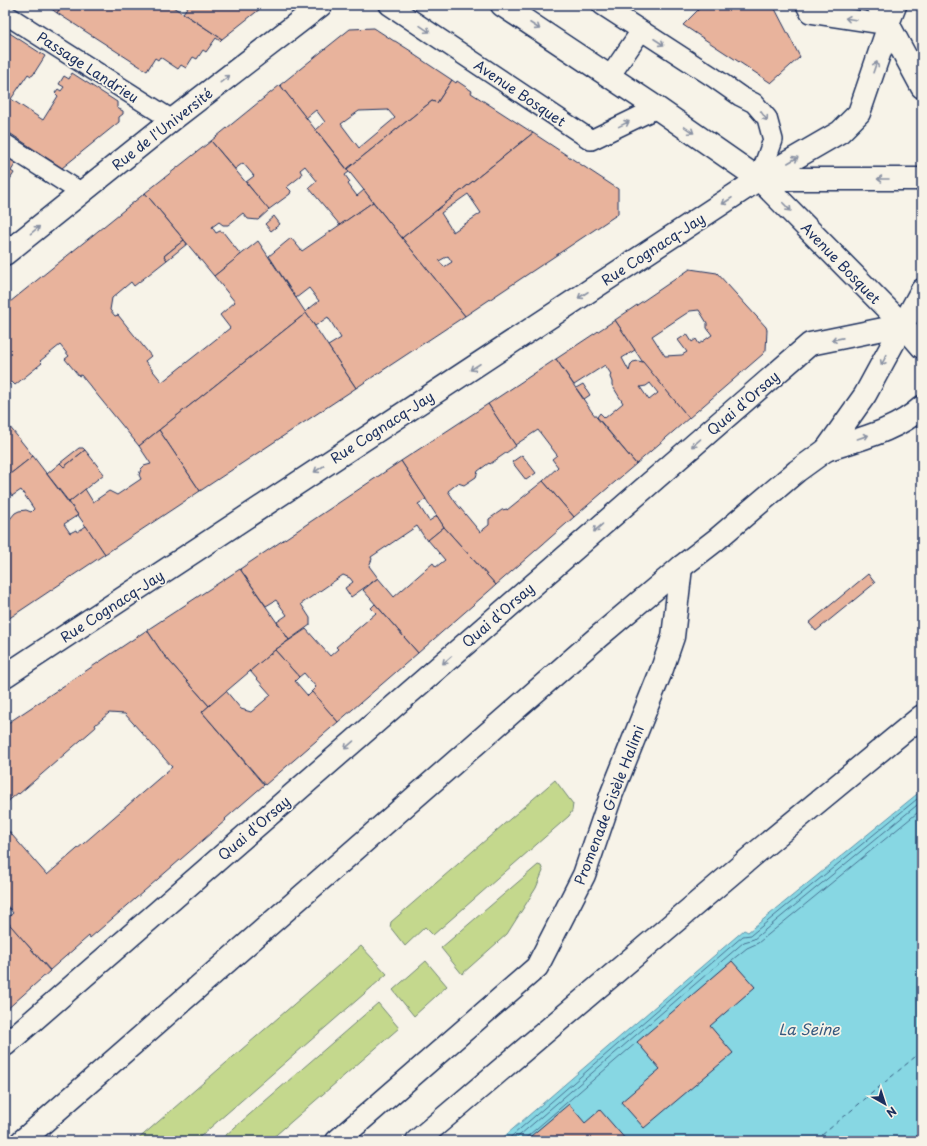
<svg xmlns="http://www.w3.org/2000/svg" width="927" height="1146" viewBox="0 0 927 1146" font-family="'Playpen Sans',sans-serif">
<style>
.green{fill:#c4d88d;stroke:#708476}
.water{fill:#87d7e3;stroke:#5c94ae}
.lines{fill:none;stroke-linecap:round;stroke-linejoin:round}
.shore{stroke:#467293;stroke-width:1}
.ferry{stroke:#36597f;stroke-width:1;stroke-dasharray:5 4;stroke-linecap:butt}
.building{fill:#e8b39c;stroke:#1b2f5e;fill-rule:evenodd}
.lane-casing{stroke:#1b2f5e;stroke-width:22}
.street-casing{stroke:#1b2f5e;stroke-width:25}
.primary-casing{stroke:#1b2f5e;stroke-width:25}
.lane{stroke:#f7f3e8;stroke-width:19}
.street{stroke:#f7f3e8;stroke-width:22}
.primary{stroke:#f7f3e8;stroke-width:22}
.oneway{stroke:#8991a3}
.labels{text-anchor:middle;dominant-baseline:central;stroke-width:3.5;stroke-linejoin:round;paint-order:stroke}
.street-label{font-size:14px;fill:#1b2f5e;stroke:#f7f3e8}
.water-label{font-size:15px;font-style:italic;fill:#36597f;stroke:#f7f3e8}
</style>
<rect width="100%" height="100%" fill="#f7f3e8"/>
<filter id="ink" filterUnits="userSpaceOnUse"><feTurbulence type="fractalNoise" baseFrequency=".025" numOctaves="2"/><feDisplacementMap in="SourceGraphic" scale="8" xChannelSelector="R" yChannelSelector="G"/><feConvolveMatrix kernelMatrix="1 2 1 2 8 2 1 2 1" color-interpolation-filters="sRGB"/></filter>
<g filter="url(#ink)">
<g class="green">
<path d="M555 780 573 804 572 811 569 816 433 935 425 927 405 946 390 927 391 922Z"/>
<path d="M538 865 541 866 543 871 536 888 507 934 462 974 441 948Z"/>
<path d="M361 946 387 974 195 1141H136Z"/>
<path d="M426 961 447 986 414 1016 393 990Z"/>
<path d="M378 1003 399 1028 269 1141H219Z"/>
</g>
<path class="water" d="M922 790V1141H499L744 930 748 932Z"/>
<g class="lines">
<g class="shore">
<path d="M732 960 747 948 758 943 922 809"/>
<path d="M506 1141 743 936 751 935 922 795"/>
<path d="M513 1141 744 942 754 939 922 801"/>
<path d="M522 1141 636 1043"/>
</g>
<path class="ferry" d="M815 1141 922 1051"/>
</g>
<g class="building">
<path d="M46 5H62L57 13Z"/>
<path d="M62 5H170L222 39 220 41 216 38 206 52 203 50 197 59 193 57 186 68 181 65 178 69 160 57 158 60 155 58 147 71 57 13Z"/>
<path d="M189 5H265L222 39 183 13Z"/>
<path d="M703 5H773L800 57 771 83 683 25Z"/>
<path d="M374 28 394 41H395L414 53 413 54 452 80 437 103 432 101 347 169 316 130 325 122 316 110 306 118 280 85 350 29ZM388 110 395 118 359 148 341 124 359 111Z"/>
<path d="M8 32 45 56 33 75 31 76 28 74 11 99 43 120 58 96 55 93 58 89 61 91 64 87 59 84 64 76 69 79 72 73 117 102V108L123 111V114L119 117V122L62 168 5 130V36Z"/>
<path d="M452 80 456 83 457 81 472 91 471 93 533 133 402 238 347 169 432 101 437 103Z"/>
<path d="M280 85 349 172 345 175 350 182 348 184 357 196 364 190 373 202 340 225 309 188 317 181 305 166 300 170 302 174 301 176 287 187 291 191 290 194 268 210 246 182 254 176 243 163 235 169 211 141Z"/>
<path d="M533 133 618 189V214L465 316 402 238ZM468 194 481 213 453 232 441 213ZM448 256 452 262 444 267 439 261Z"/>
<path d="M211 141 269 210 258 220 248 219 243 213 228 225H223L219 222 212 227 216 233 220 231 223 232 241 255 214 276 145 193Z"/>
<path d="M5 153 17 161 11 171 14 173 7 184 5 183Z"/>
<path d="M145 193 184 240 164 256 167 260 134 286 131 282 112 298 110 310 115 316 118 315 151 356 145 361 162 382 230 328 220 315 235 302 214 276 258 241 306 313 139 446 81 375 79 376 65 359 69 356 60 345 40 361 42 363 15 385 12 382 5 388V306Z"/>
<path d="M373 202 465 316 356 388 328 346 341 338 328 317 315 326 305 312 319 301 309 288 296 298 269 256 291 238 302 251Z"/>
<path d="M274 216 280 224 271 231 265 224Z"/>
<path d="M184 240 187 244 167 260 164 256Z"/>
<path d="M690 269 717 273 766 327 767 330 766 350 763 354 689 418 646 367 615 320ZM699 310 707 323V328L712 335 699 344 696 339 692 342 687 334 678 340 687 352 682 355 665 356 652 336 690 311Z"/>
<path d="M306 313 356 388 200 491 159 430Z"/>
<path d="M615 320 635 350 622 358 629 371 631 364 633 362 638 361 643 362 689 418 636 464 597 417 600 413 605 418 623 403 612 385V382L610 377 611 374 605 365 574 385 556 359ZM650 383 658 393 649 400 640 387 646 386Z"/>
<path d="M556 359 592 412 636 464 574 517 543 481 558 467 552 459 557 455 538 430 515 445 488 404Z"/>
<path d="M583 384 590 395 584 399 576 388Z"/>
<path d="M488 404 516 446 490 464 489 463 478 471 476 477 464 485 458 483 448 491 456 503 480 532 489 525V519L502 510 507 509V510L543 481 574 517 496 585 444 527 401 461Z"/>
<path d="M5 421 33 456 5 478Z"/>
<path d="M159 430 200 491 105 554 69 502 85 489 93 502 109 491 117 495 141 479 139 475 141 469 144 466 151 464 139 446Z"/>
<path d="M79 448H83L85 450 64 467 60 463Z"/>
<path d="M85 450 104 474 69 502 47 474 60 463 64 467Z"/>
<path d="M522 455 536 473 526 480 512 462Z"/>
<path d="M33 456 78 515 64 524 70 533 76 530 77 532 86 526 105 554 5 621V522L10 519 15 513 19 511 26 510 31 512 34 509 21 490 12 496 5 487V478Z"/>
<path d="M401 461 426 499 418 504 429 521 437 516 444 527 427 541 417 526 371 557 372 559 369 566 378 578 351 597 345 588 353 582 350 578 343 575 301 604 310 618V625L289 640 277 622 287 615 276 600 266 606 240 569Z"/>
<path d="M444 527 496 585 418 653 363 590 378 578 394 597 433 563 436 567 445 560 428 540Z"/>
<path d="M240 569 289 640 275 650 209 706 163 654 147 630Z"/>
<path d="M868 574 875 583 816 631 809 623Z"/>
<path d="M375 604 418 653 338 722 311 692 316 687 304 673 299 677 275 650 306 629 330 656 338 649 336 647 376 613 371 608Z"/>
<path d="M147 630 163 654 209 706 202 712 264 785 225 819 226 820 90 938 89 936 50 970 5 920 13 913 5 903V827L47 875 172 767 125 714 109 713 95 725 96 727 19 794 18 793 5 804V725Z"/>
<path d="M275 650 299 677 295 681 308 696 312 692 338 722 265 785 202 712 226 691 241 709 251 712 271 695 250 671Z"/>
<path d="M5 919 50 971 5 1011Z"/>
<path d="M732 961 755 987 710 1026 733 1053 644 1128 621 1102 660 1069 637 1042Z"/>
<path d="M569 1104 585 1123 600 1110 627 1141H525Z"/>
</g>
<g class="lines">
<defs>
<g id="lane">
<path d="M389 5 591 140 657 108"/>
<path d="M602 5 713 77 740 96 754 103 767 118 773 140 759 179"/>
<path d="M806 5 810 13 889 25 897 5"/>
<path d="M5 14 172 120"/>
<path d="M610 76 641 31"/>
<path d="M5 144 82 193"/>
</g>
<g id="street">
<path d="M761 179H922"/>
<path d="M5 254 172 120 321 5"/>
<path d="M5 676 759 179 840 132 859 113 889 25"/>
<path d="M5 1045 810 344 903 325"/>
<path d="M337 1141 537 967 584 875 612 793 662 669 673 637 681 567"/>
<path d="M417 1141 757 852 922 716"/>
</g>
<g id="primary">
<path d="M502 5 657 108 759 179 903 325 922 347"/>
<path d="M878 5 922 87"/>
<path d="M826 450C859 439 896 431 922 407"/>
<path d="M22 1141 598 637 681 567 716 540 797 471 826 450 865 395 922 290"/>
</g>
</defs>
<use href="#lane" class="lane-casing"/>
<use href="#street" class="street-casing"/>
<use href="#primary" class="primary-casing"/>
<use href="#lane" class="lane"/>
<use href="#street" class="street"/>
<use href="#primary" class="primary"/>
</g>
<defs><path id="oneway-shaft" d="M-6 0H5M1.5-3L5.5 0L1.5 3" fill="none" stroke-width="1.6" stroke-linecap="round" stroke-linejoin="round"/></defs>
<g class="oneway">
<use href="#oneway-shaft" transform="translate(851 19) rotate(-171)"/>
<use href="#oneway-shaft" transform="translate(535 26) rotate(33)"/>
<use href="#oneway-shaft" transform="translate(425 29) rotate(34)"/>
<use href="#oneway-shaft" transform="translate(659 42) rotate(33)"/>
<use href="#oneway-shaft" transform="translate(875 67) rotate(-71)"/>
<use href="#oneway-shaft" transform="translate(225 79) rotate(-38)"/>
<use href="#oneway-shaft" transform="translate(764 116) rotate(55)"/>
<use href="#oneway-shaft" transform="translate(624 124) rotate(-26)"/>
<use href="#oneway-shaft" transform="translate(689 130) rotate(34)"/>
<use href="#oneway-shaft" transform="translate(793 160) rotate(-30)"/>
<use href="#oneway-shaft" transform="translate(883 179) rotate(-180)"/>
<use href="#oneway-shaft" transform="translate(727 201) rotate(147)"/>
<use href="#oneway-shaft" transform="translate(787 207) rotate(46)"/>
<use href="#oneway-shaft" transform="translate(35 230) rotate(-39)"/>
<use href="#oneway-shaft" transform="translate(583 295) rotate(147)"/>
<use href="#oneway-shaft" transform="translate(837 339) rotate(169)"/>
<use href="#oneway-shaft" transform="translate(884 360) rotate(118)"/>
<use href="#oneway-shaft" transform="translate(475 367) rotate(147)"/>
<use href="#oneway-shaft" transform="translate(863 437) rotate(-19)"/>
<use href="#oneway-shaft" transform="translate(696 443) rotate(139)"/>
<use href="#oneway-shaft" transform="translate(319 469) rotate(147)"/>
<use href="#oneway-shaft" transform="translate(598 528) rotate(139)"/>
<use href="#oneway-shaft" transform="translate(447 660) rotate(139)"/>
<use href="#oneway-shaft" transform="translate(349 745) rotate(139)"/>
</g>
</g>
<g class="labels">
<g class="street-label">
<text transform="translate(88 67) rotate(33)">Passage Landrieu</text>
<text transform="translate(520 93) rotate(34)">Avenue Bosquet</text>
<text transform="translate(162 129) rotate(-38)">Rue de l'Université</text>
<text transform="translate(653 249) rotate(-33)">Rue Cognacq-Jay</text>
<text transform="translate(841 263) rotate(46)">Avenue Bosquet</text>
<text transform="translate(743 403) rotate(-41)">Quai d'Orsay</text>
<text transform="translate(382 427) rotate(-33)">Rue Cognacq-Jay</text>
<text transform="translate(112 606) rotate(-33)">Rue Cognacq-Jay</text>
<text transform="translate(498 615) rotate(-41)">Quai d'Orsay</text>
<text transform="translate(609 805) rotate(-69)">Promenade Gisèle Halimi</text>
<text transform="translate(254 828) rotate(-41)">Quai d'Orsay</text>
</g>
<g class="water-label">
<text x="809" y="1028">La Seine</text>
</g>
</g>
<rect width="927" height="1146" fill="none" stroke="#f7f3e8" stroke-width="20"/>
<rect x="10" y="10" width="907" height="1126" fill="none" stroke="#1b2f5e" stroke-width="1.5" filter="url(#ink)"/>
<g transform="translate(885 1104) rotate(141)" stroke="#f7f3e8" stroke-width="3" paint-order="stroke">
<path d="M0-3L7 15L0 10L-7 15Z" fill="#1b2f5e"/>
<text y="-6" font-size="11" font-weight="bold" text-anchor="middle" fill="#1b2f5e">N</text>
</g>
</svg>
